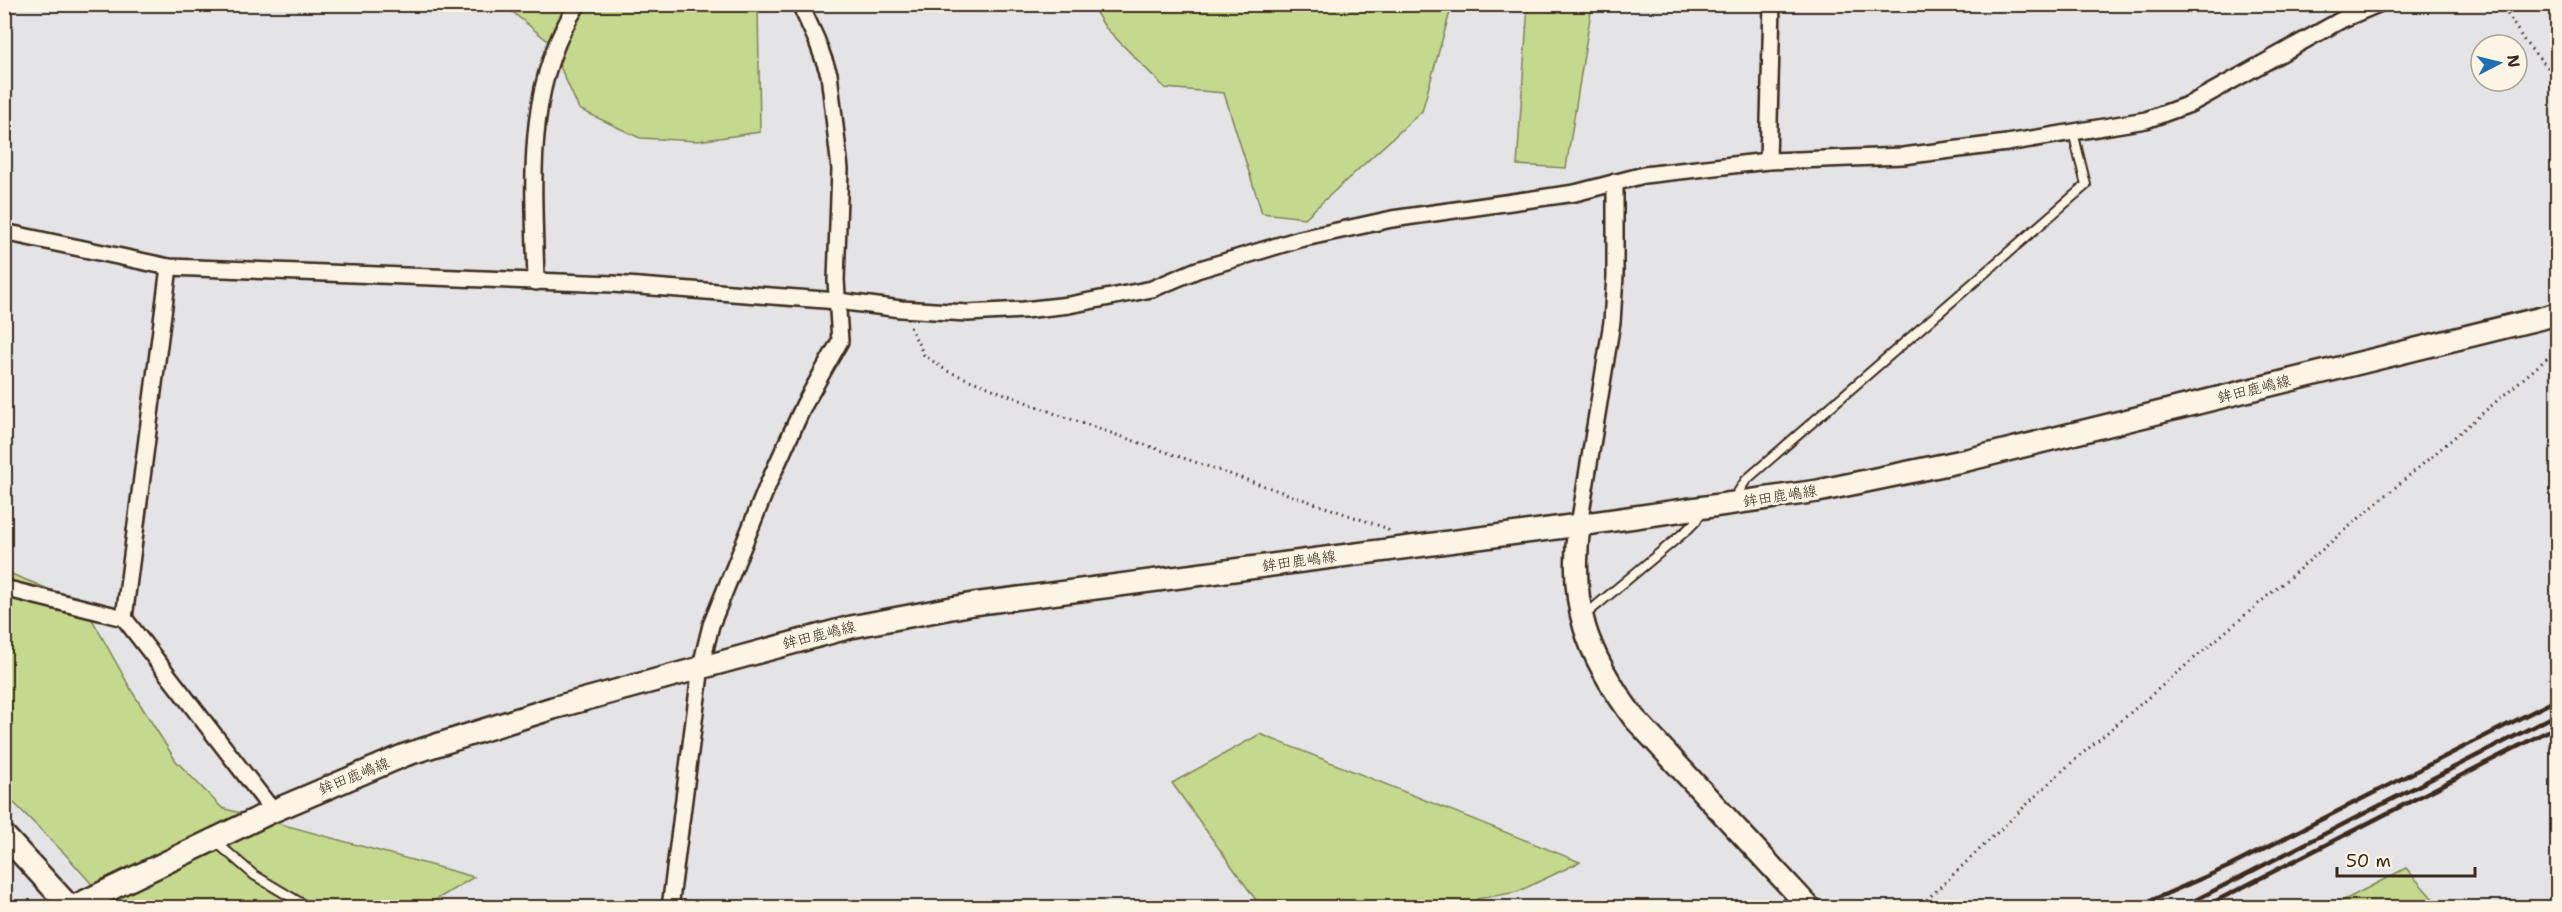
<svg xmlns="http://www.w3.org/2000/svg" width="2562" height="912" viewBox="0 0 2562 912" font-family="'Shantell Sans','Klee One',sans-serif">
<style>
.green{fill:#c4d98e;stroke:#808256;stroke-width:1.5}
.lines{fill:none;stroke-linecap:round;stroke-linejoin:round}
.lane-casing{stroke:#3b2a1e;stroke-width:12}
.street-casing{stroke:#3b2a1e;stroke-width:20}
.secondary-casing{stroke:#3b2a1e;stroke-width:26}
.path{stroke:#3b2a1e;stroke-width:3;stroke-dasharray:1.5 4.5;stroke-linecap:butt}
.lane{stroke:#fcf5e5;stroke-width:8}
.street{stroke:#fcf5e5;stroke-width:15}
.secondary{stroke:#fcf5e5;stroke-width:21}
.rail{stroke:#3b2a1e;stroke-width:4.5}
.labels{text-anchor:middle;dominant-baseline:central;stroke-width:5;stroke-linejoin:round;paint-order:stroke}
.street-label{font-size:15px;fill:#3b2a1e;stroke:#fcf5e5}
</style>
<rect width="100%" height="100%" fill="#e4e3e6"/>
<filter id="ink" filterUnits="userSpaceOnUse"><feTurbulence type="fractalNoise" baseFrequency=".0167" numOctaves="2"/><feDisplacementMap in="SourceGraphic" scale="12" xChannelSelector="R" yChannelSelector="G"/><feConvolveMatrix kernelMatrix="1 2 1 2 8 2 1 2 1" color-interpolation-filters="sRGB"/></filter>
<g filter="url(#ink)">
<g class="green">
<path d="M504 5H758L760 132 698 141 640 138 579 109 549 42Z"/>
<path d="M1091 5H1452L1422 111 1305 218 1262 213 1224 93 1165 88 1105 27Z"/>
<path d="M1528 5H1592L1566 168 1517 165Z"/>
<path d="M4 571 83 603 133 693 176 761 222 808 474 877 424 907H112L66 855 5 794Z"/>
<path d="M1260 734 1580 862 1517 892 1477 899 1473 907H1261L1172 783Z"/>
<path d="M2406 868 2440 907H2331Z"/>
</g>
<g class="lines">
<defs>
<g id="lane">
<path d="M1733 500 1746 480 2086 185 2073 132"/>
<path d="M1585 615 1687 530 1696 521 1702 510"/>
<path d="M216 842 254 875 309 908"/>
</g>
<g id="street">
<path d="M1768 161 1772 4"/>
<path d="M4 232 169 267 613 284 838 301 901 309 967 313 1024 310 1069 305 1152 289 1197 270 1300 239 1392 219 1575 193 1644 175 1768 161 1903 156 2007 143 2146 120 2190 104 2343 19 2378 4"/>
<path d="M536 282C534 189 523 86 578 4"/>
<path d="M1579 525 1612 322 1615 276V182"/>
<path d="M4 588 124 618 273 811"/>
<path d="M124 618 169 267"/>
<path d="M670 908 701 666 711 625 769 482 804 405 840 341 836 280 840 169 829 74 817 41 800 4"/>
</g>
<g id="secondary">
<path d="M1579 525C1569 606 1586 653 1634 718L1810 908"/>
<path d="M4 835 71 908"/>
<path d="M71 908 273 811 405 755 553 708 851 627 973 604 1579 525 1818 491 1967 460 2558 314"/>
</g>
</defs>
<use href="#lane" class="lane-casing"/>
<use href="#street" class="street-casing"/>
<use href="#secondary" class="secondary-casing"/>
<g class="path">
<path d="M365 4 378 8 430 4"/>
<path d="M2501 4 2525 42 2558 79"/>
<path d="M910 327 924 355 947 371 1056 414 1386 528 1389 531"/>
<path d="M1918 908 2063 770 2558 349"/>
</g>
<use href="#lane" class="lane"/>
<use href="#street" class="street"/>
<use href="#secondary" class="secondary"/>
<g class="rail">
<path d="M2134 908 2230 866 2558 699"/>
<path d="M2180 908 2558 714"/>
<path d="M2202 908 2558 726"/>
</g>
</g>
</g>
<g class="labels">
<g class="street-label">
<text transform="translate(2254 389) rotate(-14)">鉾田鹿嶋線</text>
<text transform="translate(1780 496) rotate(-9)">鉾田鹿嶋線</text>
<text transform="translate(1299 561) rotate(-8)">鉾田鹿嶋線</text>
<text transform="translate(819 635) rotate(-14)">鉾田鹿嶋線</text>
<text transform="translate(354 776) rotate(-22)">鉾田鹿嶋線</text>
</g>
</g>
<rect width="2562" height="912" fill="none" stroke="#fcf5e5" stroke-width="24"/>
<rect x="12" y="12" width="2538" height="888" fill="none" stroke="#3b2a1e" stroke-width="2" filter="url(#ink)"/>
<g transform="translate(2499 63) rotate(83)"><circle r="28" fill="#fcf5e5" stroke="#afa495" stroke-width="1.5"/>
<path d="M0-4.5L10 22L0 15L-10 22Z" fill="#1f6fb2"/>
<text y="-9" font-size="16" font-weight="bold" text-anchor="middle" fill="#3b2a1e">N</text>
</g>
<path d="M2337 867v9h138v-9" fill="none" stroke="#3b2a1e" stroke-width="3"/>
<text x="2346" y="867" font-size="18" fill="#3b2a1e" stroke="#fcf5e5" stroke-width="4.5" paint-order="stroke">50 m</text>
</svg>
